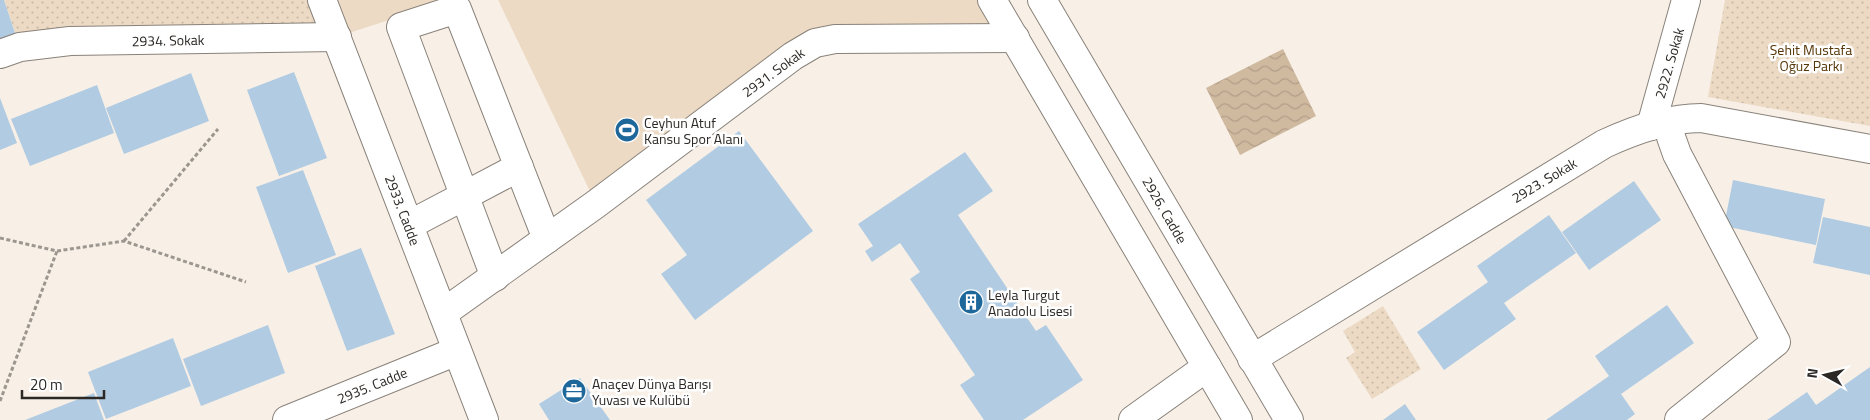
<svg xmlns="http://www.w3.org/2000/svg" width="1870" height="420" viewBox="0 0 1870 420" font-family="'Titillium Web',sans-serif">
<style>
.grass{fill:#ecdac4}
.park{fill:url(#park-dots)}
.water{fill:url(#water-waves)}
.building{fill:#b0cbe2}
.lines{fill:none;stroke-linecap:round;stroke-linejoin:round}
.minor-casing{stroke:#89827a;stroke-width:30}
.path{stroke:#9c9690;stroke-width:3;stroke-dasharray:4 2.5;stroke-linecap:butt}
.minor{stroke:#fff;stroke-width:28}
.labels{text-anchor:middle;dominant-baseline:central;stroke-width:5;stroke-linejoin:round;paint-order:stroke}
.street-label{font-size:14px;fill:#2b2825;stroke:#fefefe}
.park-label{font-size:14px;fill:#563607;stroke:#fefefe}
.poi-label{font-size:14px;fill:#2b2825;stroke:#fefefe;text-anchor:start}
</style>
<defs>
<pattern id="park-dots" width="8" height="8" patternUnits="userSpaceOnUse" patternTransform="scale(1.25)"><rect width="8" height="8" fill="#ecdac4"/><path d="M2 2h.1M6 6h.1" fill="none" stroke="#cbbba8" stroke-width="1.8" stroke-linecap="round"/></pattern>
<pattern id="water-waves" width="16" height="10" patternUnits="userSpaceOnUse" patternTransform="scale(1.25)"><rect width="16" height="10" fill="#cfb99f"/><path d="M0 5q4-4 8 0t8 0" fill="none" stroke="#b29f89"/></pattern>
</defs>
<rect width="100%" height="100%" fill="#f8f0e7"/>
<g class="grass">
<path d="M322 0H450L337 37Z"/>
<path d="M498 0H992L1015 38 835 39 596 204Z"/>
</g>
<g class="park">
<path d="M4 0H322L337 37 20 47Z"/>
<path d="M1725 0H1870V126L1708 97Z"/>
<path d="M1383 306 1421 369 1372 399 1346 358 1355 352 1343 331Z"/>
</g>
<path class="water" d="M1283 49 1316 116 1240 155 1206 88Z"/>
<g class="building">
<path d="M0 0H4L18 42 0 46Z"/>
<path d="M294 72 327 158 279 176 247 90Z"/>
<path d="M191 73 209 121 124 154 106 108Z"/>
<path d="M97 85 114 133 30 166 11 119Z"/>
<path d="M0 98 17 143 0 150Z"/>
<path d="M739 131 813 231 695 320 661 274 687 255 646 200Z"/>
<path d="M965 152 993 191 958 215 1036 331 1046 325 1083 380 1023 420H984L960 385 975 375 910 279 920 272 900 243 872 262 865 251 873 246 858 224Z"/>
<path d="M303 170 336 255 288 273 256 187Z"/>
<path d="M1733 180 1825 199 1816 245 1724 226Z"/>
<path d="M1634 181 1661 220 1589 270 1562 232Z"/>
<path d="M1549 215 1576 253 1504 303 1516 319 1444 370 1417 332 1488 282 1477 266Z"/>
<path d="M1823 217 1870 227V275L1813 263Z"/>
<path d="M361 248 395 334 347 351 315 266Z"/>
<path d="M1667 305 1694 343 1621 394 1635 414 1627 420H1546L1609 376 1595 356Z"/>
<path d="M268 325 285 373 201 406 183 359Z"/>
<path d="M173 338 191 386 106 419 88 372Z"/>
<path d="M1870 367V420H1767L1807 392 1816 405Z"/>
<path d="M580 378 610 420H549L539 404Z"/>
<path d="M94 393 104 420H25Z"/>
<path d="M1405 404 1416 420H1383Z"/>
</g>
<g class="lines">
<defs>
<g id="minor">
<path d="M322 0 484 420"/>
<path d="M992 0 1238 420"/>
<path d="M1042 0 1289 420"/>
<path d="M0 54 20 47 70 41 337 37"/>
<path d="M1669 122 1671 137 1677 154 1776 342 1679 420"/>
<path d="M1651 126 1686 0"/>
<path d="M409 225 519 167"/>
<path d="M495 277 401 27 457 9 547 239"/>
<path d="M443 313 596 204 793 56 815 43 835 39 1015 38"/>
<path d="M1252 359 1604 144C1634 130 1667 118 1701 118L1870 149"/>
<path d="M287 420 457 351"/>
<path d="M1133 420 1207 367"/>
</g>
</defs>
<use href="#minor" class="minor-casing"/>
<g class="path">
<path d="M0 238 57 251 124 241 246 282"/>
<path d="M124 241 218 129"/>
<path d="M0 401 57 251"/>
</g>
<use href="#minor" class="minor"/>
</g>
<defs>
<symbol id="stadium-disc" viewBox="-11 -11 22 22"><circle r="9.5" fill="#1d679b" stroke="#fefefe"/><path d="M0-5a6.5 5 0 1 0 0 10a6.5 5 0 1 0 0-10ZM-3.5-1.8h7v3.6h-7Z" fill="#fff"/></symbol>
<symbol id="building-disc" viewBox="-11 -11 22 22"><circle r="9.5" fill="#1d679b" stroke="#fefefe"/><path d="M-4-6H4V6H1V3H-1V6H-4ZM-2.5-4.3h1.7v1.8h-1.7ZM.8-4.3h1.7v1.8H.8ZM-2.5-1h1.7V.8h-1.7ZM.8-1h1.7V.8H.8Z" fill="#fff"/></symbol>
<symbol id="office-disc" viewBox="-11 -11 22 22"><circle r="9.5" fill="#1d679b" stroke="#fefefe"/><path d="M-6-3h4V-5.5h4V-3h4V5H-6ZM-1-4.5V-3h2v-1.5ZM-6 0V1H6V0Z" fill="#fff"/></symbol>
</defs>
<g fill-rule="evenodd">
<use href="#stadium-disc" x="613" y="116" width="28" height="28"/>
<use href="#building-disc" x="957" y="288" width="28" height="28"/>
<use href="#office-disc" x="560" y="377" width="28" height="28"/>
</g>
<g class="labels">
<g class="street-label">
<text transform="translate(168 40) rotate(-1)">2934. Sokak</text>
<text transform="translate(1669 63) rotate(-74)">2922. Sokak</text>
<text transform="translate(773 72) rotate(-36)">2931. Sokak</text>
<text transform="translate(1544 180) rotate(-31)">2923. Sokak</text>
<text transform="translate(403 210) rotate(69)">2933. Cadde</text>
<text transform="translate(1165 210) rotate(60)">2926. Cadde</text>
<text transform="translate(372 385) rotate(-22)">2935. Cadde</text>
</g>
<g class="park-label">
<text x="1811" y="49">Şehit Mustafa<tspan x="1811" dy="16">Oğuz Parkı</tspan></text>
</g>
<g class="poi-label">
<text x="644" y="122">Ceyhun Atuf<tspan x="644" dy="16">Kansu Spor Alanı</tspan></text>
<text x="988" y="294">Leyla Turgut<tspan x="988" dy="16">Anadolu Lisesi</tspan></text>
<text x="592" y="383">Anaçev Dünya Barışı<tspan x="592" dy="16">Yuvası ve Kulübü</tspan></text>
</g>
</g>
<g transform="translate(1825 375) rotate(278)" stroke="#fefefe" stroke-width="4" paint-order="stroke">
<path d="M0-4L9 19L0 12L-9 19Z" fill="#2b2825"/>
<text y="-8" font-size="14" font-weight="bold" text-anchor="middle" fill="#2b2825">N</text>
</g>
<path d="M22 390v8h82v-8" fill="none" stroke="#2b2825" stroke-width="2.5"/>
<text x="30" y="390" font-size="15" fill="#2b2825" stroke="#fefefe" stroke-width="4" paint-order="stroke">20 m</text>
</svg>
